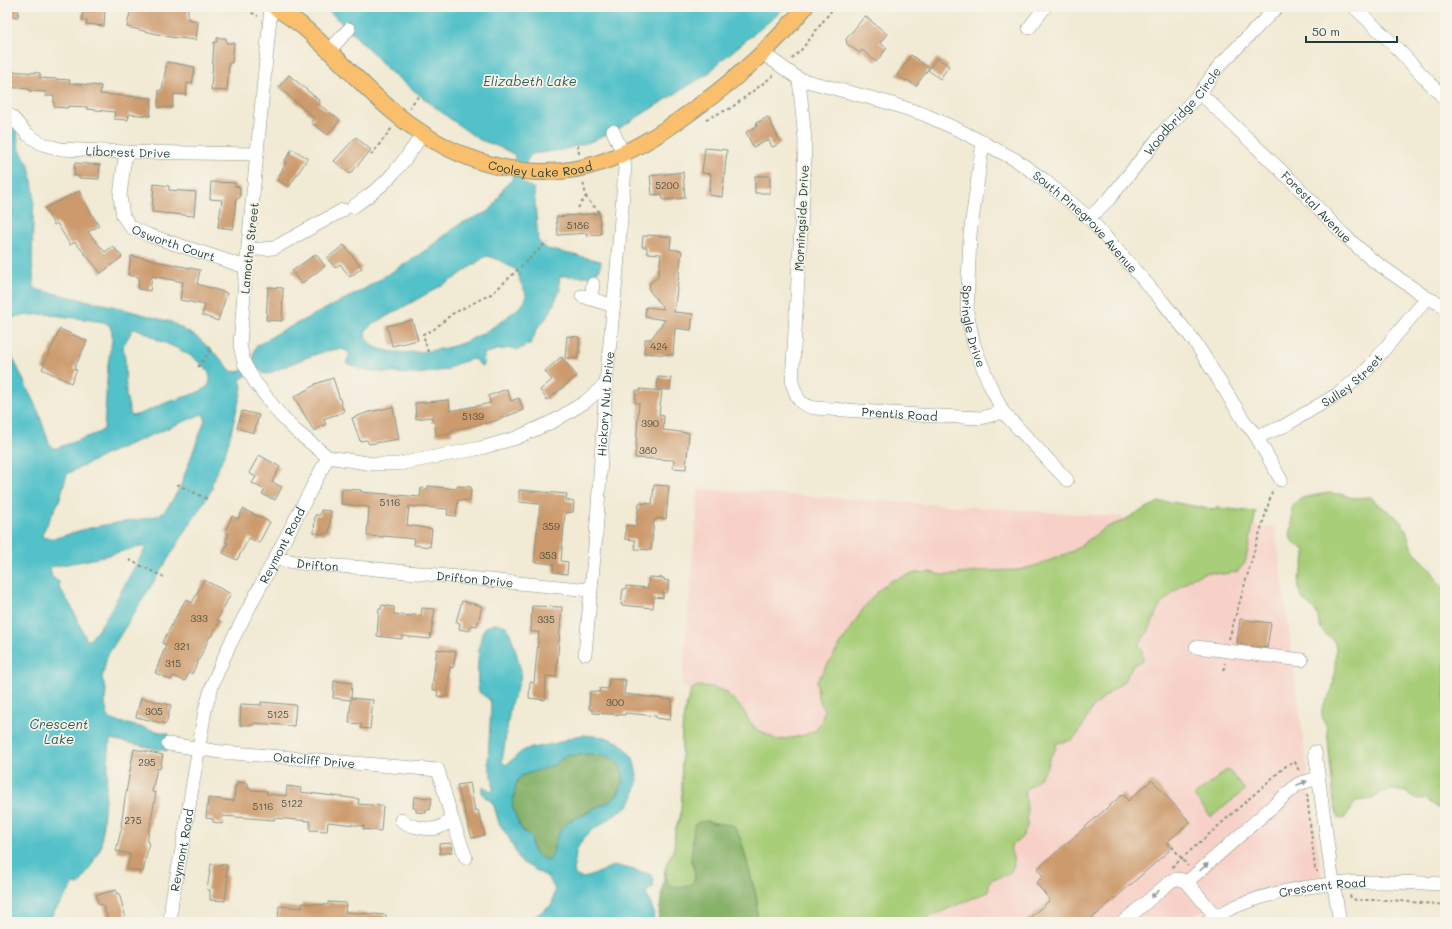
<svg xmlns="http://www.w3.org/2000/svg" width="1452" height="929" viewBox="0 0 1452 929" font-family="Mali,sans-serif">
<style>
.built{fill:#f7d1c7}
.green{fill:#a8ce79;stroke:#648656}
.forest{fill:#86b169;stroke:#52774e}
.water{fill:#53c1c9;stroke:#397f7e;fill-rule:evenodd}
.building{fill:#cc9a6c}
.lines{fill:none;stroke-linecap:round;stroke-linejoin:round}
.minor-casing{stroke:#889484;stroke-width:14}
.major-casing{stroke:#889484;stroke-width:18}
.path{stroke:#889484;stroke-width:2;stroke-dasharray:3 3;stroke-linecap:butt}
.minor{stroke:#fff;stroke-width:13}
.major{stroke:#f9bf6d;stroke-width:16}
.oneway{fill:#8f9e9a}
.labels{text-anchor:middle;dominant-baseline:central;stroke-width:3.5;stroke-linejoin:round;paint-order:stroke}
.number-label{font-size:10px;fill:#4a5442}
.street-label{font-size:12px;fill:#1f3d34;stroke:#f7f3e8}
.water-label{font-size:13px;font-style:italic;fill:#2c5e59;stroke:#f7f3e8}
</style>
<rect width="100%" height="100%" fill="#f7f3e8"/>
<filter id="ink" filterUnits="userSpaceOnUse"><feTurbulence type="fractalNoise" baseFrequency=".025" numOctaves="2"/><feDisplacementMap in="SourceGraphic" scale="8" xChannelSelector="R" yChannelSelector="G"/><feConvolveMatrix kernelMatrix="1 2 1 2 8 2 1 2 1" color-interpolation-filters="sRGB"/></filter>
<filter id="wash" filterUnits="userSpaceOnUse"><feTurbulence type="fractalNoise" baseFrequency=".012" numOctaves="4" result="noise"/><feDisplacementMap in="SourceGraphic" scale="16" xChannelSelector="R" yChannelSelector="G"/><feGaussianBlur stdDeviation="0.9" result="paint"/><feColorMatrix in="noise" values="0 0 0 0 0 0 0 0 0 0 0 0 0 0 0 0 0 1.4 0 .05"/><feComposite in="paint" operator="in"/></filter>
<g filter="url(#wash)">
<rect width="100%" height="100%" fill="#f1ead4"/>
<path class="built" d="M699 489 1275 527 1322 878 1280 885 1241 896 1205 910 1184 922H920L682 684Z"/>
<g class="green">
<path d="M1328 493 1341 494 1352 498 1371 497C1380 509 1398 514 1405 528 1408 533 1408 540 1411 546 1415 554 1422 560 1428 567 1435 574 1437 583 1445 589V807L1438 808 1426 799H1417L1405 792 1392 790 1382 792 1372 799 1356 801 1344 819 1338 818 1334 802 1327 728C1314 704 1330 704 1333 685 1335 675 1335 662 1336 652 1336 636 1328 639 1322 630 1318 625 1319 617 1316 612 1311 605 1303 603 1300 594 1294 577 1307 567 1305 550 1302 547 1297 546 1294 543 1288 537 1291 531 1292 525 1292 517 1291 514 1293 505L1302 498Z"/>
<path d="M1159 502H1172L1209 509 1218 508 1256 512 1245 563 1237 572 1222 574 1208 572 1193 577 1180 587 1161 604 1148 632 1139 644V647L1142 649 1143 660 1133 665 1124 681 1103 698 1093 707 1078 734 1071 740 1057 743 1055 750 1050 757 1046 769 1037 781 1025 790C1025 805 1033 824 1021 838 1019 841 1014 843 1011 845 1009 853 1016 859 1013 867 1009 880 997 873 988 883L989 888 987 892 924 919 922 922H757V899L741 840 734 826C725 824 715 824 706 821L691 859 695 873 694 882C692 883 689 886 687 887 681 890 670 888 667 882 660 870 671 858 674 847 675 841 674 834 676 828 677 824 679 821 680 817 686 777 674 727 692 689L698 686 713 687 726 692 743 710 748 719 755 728 777 740 791 738 805 735 816 730 822 720 824 710 818 697 817 681 865 606 881 588 890 581 915 573 930 572 941 575H953L983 571 1019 570 1041 564 1073 551 1105 528 1123 521 1133 515Z"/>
<path d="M1228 769 1245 790 1211 817 1194 796Z"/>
</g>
<g class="forest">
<path d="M586 754C593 754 604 753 611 757 628 766 625 788 612 800 608 803 603 804 598 806 589 811 584 816 573 819L551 859C540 862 531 852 532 841L519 825 512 806 516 784 518 780 521 776 554 765 566 756Z"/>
<path d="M706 821C715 825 725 823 734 826L741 840 757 899V922H658L665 871C666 874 666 878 667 881 673 893 687 887 694 882L695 873 691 859 694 825 699 822Z"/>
</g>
<g class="water">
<path d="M323 7H784L777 15 723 59 709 73 618 129 590 142 562 150 532 154 527 160 522 182 534 189 538 241 547 249 601 261 600 269 592 276H560L559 280 560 290 553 306 548 316 538 327 531 343 518 350 512 348 497 350 483 354 484 365 483 366 480 365 476 360 472 359 456 364 446 370 417 374 377 372 360 369 346 363 350 354C348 353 347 351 345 350 333 344 281 368 268 374L263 373 259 369 242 378 240 381 242 386 241 393 227 448 212 483V489L107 656 102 678 106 689 105 703 107 714 111 720 169 734 167 751 110 739 101 847 92 864 79 885 74 884 47 922H7V348L12 356 38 411 49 443 54 448H57L98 433 104 429 108 364 112 340V332L109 325 104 322 46 314 17 316 12 319 7 324C7 300 9 276 10 251 11 234 9 217 9 199 9 186 15 166 7 154V120L17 132 19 148 29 165 34 192 32 262 34 287 38 290 112 306 171 322 198 338 224 362 231 371 238 372 255 363 253 357 255 348 258 345 278 333 361 291 419 255 460 224 487 212 494 206 505 186 512 180 515 155 502 148 478 139 449 118 388 70 375 55 331 13ZM486 256C499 258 501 262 511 267 513 269 514 268 516 270 519 273 519 277 520 281 522 287 527 292 526 298 525 304 517 309 512 313 497 326 478 337 460 344 441 351 365 364 365 331L373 324 455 278ZM133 329C141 328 152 337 160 341 174 346 221 367 208 386 202 393 177 399 168 402 158 406 141 415 131 416L126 395 125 359 123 346ZM202 414 204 415 205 420 184 476C183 484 168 509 162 513 155 518 144 518 136 520 116 523 95 526 75 532 65 535 53 541 42 537L43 532 59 501 67 474 111 452ZM142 546 144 547 145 550C133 566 100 636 87 641L71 606 59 587V582L52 577 50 570 51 567 93 559Z"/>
<path d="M495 624C499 624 503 624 507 627 510 629 521 668 521 674 520 687 512 696 510 709L502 762 506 765 521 752 527 749 554 744 576 736 584 735 605 737 618 742 622 745 633 758 638 779 633 798 627 807 591 831 582 840 576 851 574 870 575 875C586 883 600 870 611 867 620 864 640 873 651 874L654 879 653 887 647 891 646 893 653 910 654 922H521L528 921 552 905 555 890 549 878 520 861 509 838 499 823 493 803 485 797 482 792V788L484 787 491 791 493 790V780L488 763 491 704 490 700 479 692C476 680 478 639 484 629 486 626 491 625 495 624ZM586 754C600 755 613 753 621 768 627 780 620 796 609 802 605 804 601 805 597 807 593 809 589 813 584 815 578 818 570 819 565 824 561 829 558 835 556 840 553 847 555 856 549 860 542 859 532 855 532 847 531 844 532 841 532 837L523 831 519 825 512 806 516 784 518 780 521 776 554 765 566 756Z"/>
</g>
<g id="blocks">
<g class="building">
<path d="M7 7H19L18 17 7 16Z"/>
<path d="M131 7 188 8V19L198 21 196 40 170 37 127 27Z"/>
<path d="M83 8 105 9 104 26 86 24 87 20H82Z"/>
<path d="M865 16 887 34 880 43 887 48 876 62 862 50 860 53 847 44 846 39Z"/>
<path d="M217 38H226V43H234L232 63H229L227 91 211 90 214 42H217Z"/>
<path d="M911 55 929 68 916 86 907 80 906 81 897 75Z"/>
<path d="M937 58 949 66 940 79 928 70Z"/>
<path d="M167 62 195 67 192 84 187 83 186 95 174 94 172 108 158 107 159 90H162Z"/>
<path d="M7 71 40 73V78L70 80 69 83 101 86 100 94 152 98 150 116 129 114 128 120 114 119 115 112 87 109V107L68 106V108L54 107V96H45L46 92 29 91V89L7 87Z"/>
<path d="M289 75 320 101 318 104 340 120 328 135 311 122 314 118 279 87Z"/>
<path d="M768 117 781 143 772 147 769 140 753 147 746 132 757 126 756 123Z"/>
<path d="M356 137 371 150 350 174 334 161Z"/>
<path d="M705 148 727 150 722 197 709 195 711 174 702 173Z"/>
<path d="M292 149 308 158 289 187 277 180 286 163 284 162Z"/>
<path d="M75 163 100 165 99 179 79 178V176H74Z"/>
<path d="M683 172 685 198 663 200 662 194 652 195 650 176Z"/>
<rect x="755" y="176" width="15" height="17"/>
<path d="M211 182 235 183V186L240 187V198H236L233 229 218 227 222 200 210 199Z"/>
<path d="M154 184 169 186V190L196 192 194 216 152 212Z"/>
<path d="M79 191 91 213 99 226 88 232 105 252 113 246 122 257 101 273 75 242 70 245 57 223 54 225 45 208Z"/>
<path d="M599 213 601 234 587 236V233L558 235 556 217Z"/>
<path d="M648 235 671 237 670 249 682 251 674 312 693 314 691 330 675 328 673 355 644 353 645 339H651L665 320 645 317 646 307 664 309 649 290 650 283 658 277 661 254 647 253V247H642L643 236H648Z"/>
<path d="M344 245 362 268 350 277 340 264 335 268 327 258Z"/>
<path d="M316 254 325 266 301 284 292 271Z"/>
<path d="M131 256 155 260V261L200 270 197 284 227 293 218 321 202 315 205 305 180 300 183 282 152 276 150 291 138 289 139 277 128 275Z"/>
<path d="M268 287 283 288 282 321 266 320Z"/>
<path d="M412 320 418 340 392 346 387 326Z"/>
<path d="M60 329 87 341 74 369 77 370 71 383 42 369Z"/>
<path d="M567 336 579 337V353H578L577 359 565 358Z"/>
<path d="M561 357 577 376 547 400 540 390 552 380 545 371Z"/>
<path d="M658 377 671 378 670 390 657 389Z"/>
<path d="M333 378 344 412 323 419 326 424 314 431 294 397 315 385V384Z"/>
<path d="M507 389 511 401 519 398 523 410 492 422 451 430 452 434 436 435 435 422H432V417L416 419 415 403 449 400 450 411 491 403 488 396Z"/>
<path d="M640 389 662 391 659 415 664 416 663 430 689 433 686 469 673 468 674 460 635 458 639 403H635L636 390 640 391Z"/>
<path d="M393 407 399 439 369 444 367 440 360 441 352 418 369 412Z"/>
<path d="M242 411 259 415 254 433 237 428Z"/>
<path d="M259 455 280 467 272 482 282 487 275 500 262 494 265 490 252 483 256 477 249 473Z"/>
<path d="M654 485 669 486 666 519 657 518V520H654L651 550 635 549V540L625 539 626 525 636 526 639 503 652 504Z"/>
<path d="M428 486 457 489V486L471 487 470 501 458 500 456 516 447 515 448 509 409 506 407 525 432 529 430 547 414 545 415 539 384 536V537L367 536 369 507 341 504 342 489 361 490V492L420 497 421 488 428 489Z"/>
<path d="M519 490 567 494 566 500 574 502 573 512 565 513 561 561 568 562 567 574 553 572 554 564 534 562 540 504 519 502Z"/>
<path d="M243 509 270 522 259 543 249 538 237 560 223 553 228 543 225 542 229 534 225 532 232 516 238 519Z"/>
<path d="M321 510 331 511 329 532H326V534L314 533 315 515H320Z"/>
<path d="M649 577 664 578V580L669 581 667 593 663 592V598L654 597 653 608 621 605 623 589H626V586L648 588Z"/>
<path d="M204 580 231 594 217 620 220 621 211 637 210 636 192 674 189 672 185 681 173 676 171 680 155 673 166 645 162 643 186 599 192 603Z"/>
<path d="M462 601 482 606 477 626 471 625 469 631 459 629 460 623 456 622Z"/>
<path d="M382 605 394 607V614L411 616 413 615 421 616 422 608 435 609 430 639 402 636V639L377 636 379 609H381Z"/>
<path d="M532 606 562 607 556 677 546 676 545 700 529 698 530 682 534 683 539 632H531Z"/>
<path d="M1240 619 1271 623 1267 648 1237 644Z"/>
<path d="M437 649 456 652 453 668 450 667 447 697 437 696 438 691 432 689Z"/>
<path d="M609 679 626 680 624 694 672 700 670 720 656 718V716L625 713V715L593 713V710L589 709 590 691 599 692 600 688 608 689Z"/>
<path d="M334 681 352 683 351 698 373 700 370 729 361 728V724L349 723 351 700 333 698Z"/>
<path d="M141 698 171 705 166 724 136 717Z"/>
<path d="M261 702 296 705 294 726 254 723V725H240L241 704 261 705Z"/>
<path d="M134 749 163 755 160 769 157 768 152 792 156 793 147 842 149 843 143 872 127 869 130 854 116 851 122 826H121L125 798Z"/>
<path d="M1152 780 1190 822 1166 843 1171 849 1088 922H1025L1050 900 1036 883 1043 876 1037 869 1123 794 1128 801Z"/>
<path d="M237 782 248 783V788H250V790L267 791 266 794 286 796 287 786 301 788 300 792 359 799 358 804 383 806 381 831 363 829 364 826 328 822 327 831 310 830V821L274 818V820L223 816 222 824 213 822V819L206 818 208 798 234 801 235 786H237Z"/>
<path d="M470 783 475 811 478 810 485 835 472 838 457 785Z"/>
<path d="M414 797 432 798 430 810 426 809V813L416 812V808H413Z"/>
<path d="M451 843 452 852 440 854 439 844Z"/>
<path d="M211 864 227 865 226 876H228L225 901 210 900V890H207Z"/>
<path d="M116 890 117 894 119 893 127 922H116L115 919 108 921 103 904 99 905 96 895Z"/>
<path d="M328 902 346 903 345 912 386 915V922H303L278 920 279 906 302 908V903L328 905Z"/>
</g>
</g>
</g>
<g filter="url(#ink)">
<use href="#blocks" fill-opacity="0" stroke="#889484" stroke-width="1"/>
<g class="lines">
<defs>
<g id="minor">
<path d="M271 7 246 267 240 345 244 363 255 382 281 416 296 431 328 457 373 464H399L481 448 516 438 554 421 585 402 606 384"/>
<path d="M1354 7 1388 39 1445 99"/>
<path d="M1029 28 1045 7"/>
<path d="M329 51 349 29"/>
<path id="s1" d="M764 54 799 79 805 140 804 176 792 383C798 398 797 404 815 408L919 415 981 418 1003 412"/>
<path id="s2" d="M799 79 886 102 923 114 959 130 1016 160 1044 180 1089 218 1162 301 1195 342 1246 424 1255 434 1281 480"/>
<path id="s3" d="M1200 93 1293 182 1343 234 1371 259 1427 298 1445 306"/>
<path id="s4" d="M11 116 27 134 42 144 60 149 127 152 257 154"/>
<path id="s5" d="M983 142 970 235 967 312 974 345 989 383 1003 412 1067 480"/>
<path id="s6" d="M127 152 124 164 120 196 123 216 131 227 148 235 246 267"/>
<path d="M353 207C365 198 379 189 389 178 402 164 413 149 423 133"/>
<path id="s7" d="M1089 218 1109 199 1165 130 1200 93 1219 66 1277 7"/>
<path d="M248 250 274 248 343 210"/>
<path d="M582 296 614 306"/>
<path d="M591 299 593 284"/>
<path id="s8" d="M1255 434 1262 435 1284 426 1341 392 1367 370 1427 298"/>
<path id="s9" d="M276 559 308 564 366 568 590 590"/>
<path d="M1196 647 1302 660"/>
<path id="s10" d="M585 654 596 535 606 384 617 269 625 168 623 154 613 131"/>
<path id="s11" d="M168 744 221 752 438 770 452 819C449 823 438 829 432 829 423 829 408 826 401 820"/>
<path d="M1315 752 1331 870 1340 922"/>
<path d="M452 819 466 858"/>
<path d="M1216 917 1187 882 1298 784 1318 778"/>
<path id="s12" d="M170 922 172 900 182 849 205 710 213 683 229 646 328 457"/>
<path d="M1123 922 1171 881C1177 878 1181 879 1187 882"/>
<path id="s13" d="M1207 922C1217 916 1228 909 1239 905 1306 879 1375 880 1445 884"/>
</g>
<g id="major">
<path id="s14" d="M275 7C284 13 293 19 301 25 340 58 372 98 413 127 468 166 537 185 602 162 634 151 665 131 692 111 734 81 772 48 805 7"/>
</g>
</defs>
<use href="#minor" class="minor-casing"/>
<use href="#major" class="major-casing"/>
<g class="path">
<path d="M241 7 258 16"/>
<path d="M792 59 802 49 834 7"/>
<path d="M409 108 420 94"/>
<path d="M706 119 731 108 774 75"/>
<path d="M578 145 579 154"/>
<path d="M371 155 392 128"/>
<path d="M586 196C589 204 597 207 601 215"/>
<path d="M578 208 586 196 583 182"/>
<path d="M428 352 423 334 433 330 452 314 493 293 547 242"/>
<path d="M198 367 212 349"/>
<path d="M177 484 209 500"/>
<path d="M129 560 164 577"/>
<path d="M1229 639 1256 545 1273 489"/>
<path d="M1224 670 1225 663"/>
<path d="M1307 794 1315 869 1316 871H1318"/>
<path d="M1168 842 1188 866"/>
<path d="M1172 867 1286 766 1295 762 1299 771"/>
<path d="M1350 895 1351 898 1356 900H1389L1445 905"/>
</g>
<use href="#minor" class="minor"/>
<use href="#major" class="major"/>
</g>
<defs><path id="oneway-solid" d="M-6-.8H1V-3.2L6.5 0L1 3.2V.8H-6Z"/></defs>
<g class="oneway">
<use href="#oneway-solid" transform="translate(1302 783) rotate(-21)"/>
<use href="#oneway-solid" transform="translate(1204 867) rotate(-42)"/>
<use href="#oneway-solid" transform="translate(1155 894) rotate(139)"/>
</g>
</g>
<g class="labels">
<g class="number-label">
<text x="667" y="185">5200</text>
<text x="578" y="225">5186</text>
<text x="659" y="346">424</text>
<text x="473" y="416">5139</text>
<text x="650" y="423">390</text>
<text x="648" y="450">380</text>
<text x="390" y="502">5116</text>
<text x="551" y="526">359</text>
<text x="548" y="555">353</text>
<text x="199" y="618">333</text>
<text x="546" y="619">335</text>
<text x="182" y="646">321</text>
<text x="173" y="663">315</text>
<text x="615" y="702">300</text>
<text x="154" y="711">305</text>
<text x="278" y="714">5125</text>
<text x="147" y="762">295</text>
<text x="292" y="803">5122</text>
<text x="263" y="806">5116</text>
<text x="133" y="820">275</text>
</g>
<g class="street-label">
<text stroke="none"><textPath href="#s7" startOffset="142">Woodbridge Circle</textPath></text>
<text stroke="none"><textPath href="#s4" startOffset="129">Libcrest Drive</textPath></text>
<text stroke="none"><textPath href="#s14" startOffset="320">Cooley Lake Road</textPath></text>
<text stroke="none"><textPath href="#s3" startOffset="163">Forestal Avenue</textPath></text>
<text transform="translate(801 218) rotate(-87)">Morningside Drive</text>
<text stroke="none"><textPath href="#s2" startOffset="326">South Pinegrove Avenue</textPath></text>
<text stroke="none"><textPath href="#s6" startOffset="124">Osworth Court</textPath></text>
<text transform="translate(249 248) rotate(-84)">Lamothe Street</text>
<text stroke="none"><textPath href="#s5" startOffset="186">Springle Drive</textPath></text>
<text stroke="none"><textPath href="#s8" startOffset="113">Sulley Street</textPath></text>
<text stroke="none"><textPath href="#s10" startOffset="251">Hickory Nut Drive</textPath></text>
<text stroke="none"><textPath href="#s1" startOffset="469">Prentis Road</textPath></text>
<text stroke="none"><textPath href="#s12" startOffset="397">Reymont Road</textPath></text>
<text stroke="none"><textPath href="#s9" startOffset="42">Drifton</textPath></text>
<text stroke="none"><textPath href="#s9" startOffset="200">Drifton Drive</textPath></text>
<text stroke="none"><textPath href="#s11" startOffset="147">Oakcliff Drive</textPath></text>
<text stroke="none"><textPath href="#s12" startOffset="73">Reymont Road</textPath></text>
<text stroke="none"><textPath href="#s13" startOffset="122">Crescent Road</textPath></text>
</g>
<g class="water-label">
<text x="530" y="80">Elizabeth Lake</text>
<text x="59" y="723">Crescent<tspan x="59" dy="15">Lake</tspan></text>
</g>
</g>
<rect width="1452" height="929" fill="none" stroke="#f7f3e8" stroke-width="24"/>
<path d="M1306 36v6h91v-6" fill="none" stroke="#1f3d34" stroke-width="2"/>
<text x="1312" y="36" font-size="12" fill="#1f3d34" stroke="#f7f3e8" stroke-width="3" paint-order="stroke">50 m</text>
</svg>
